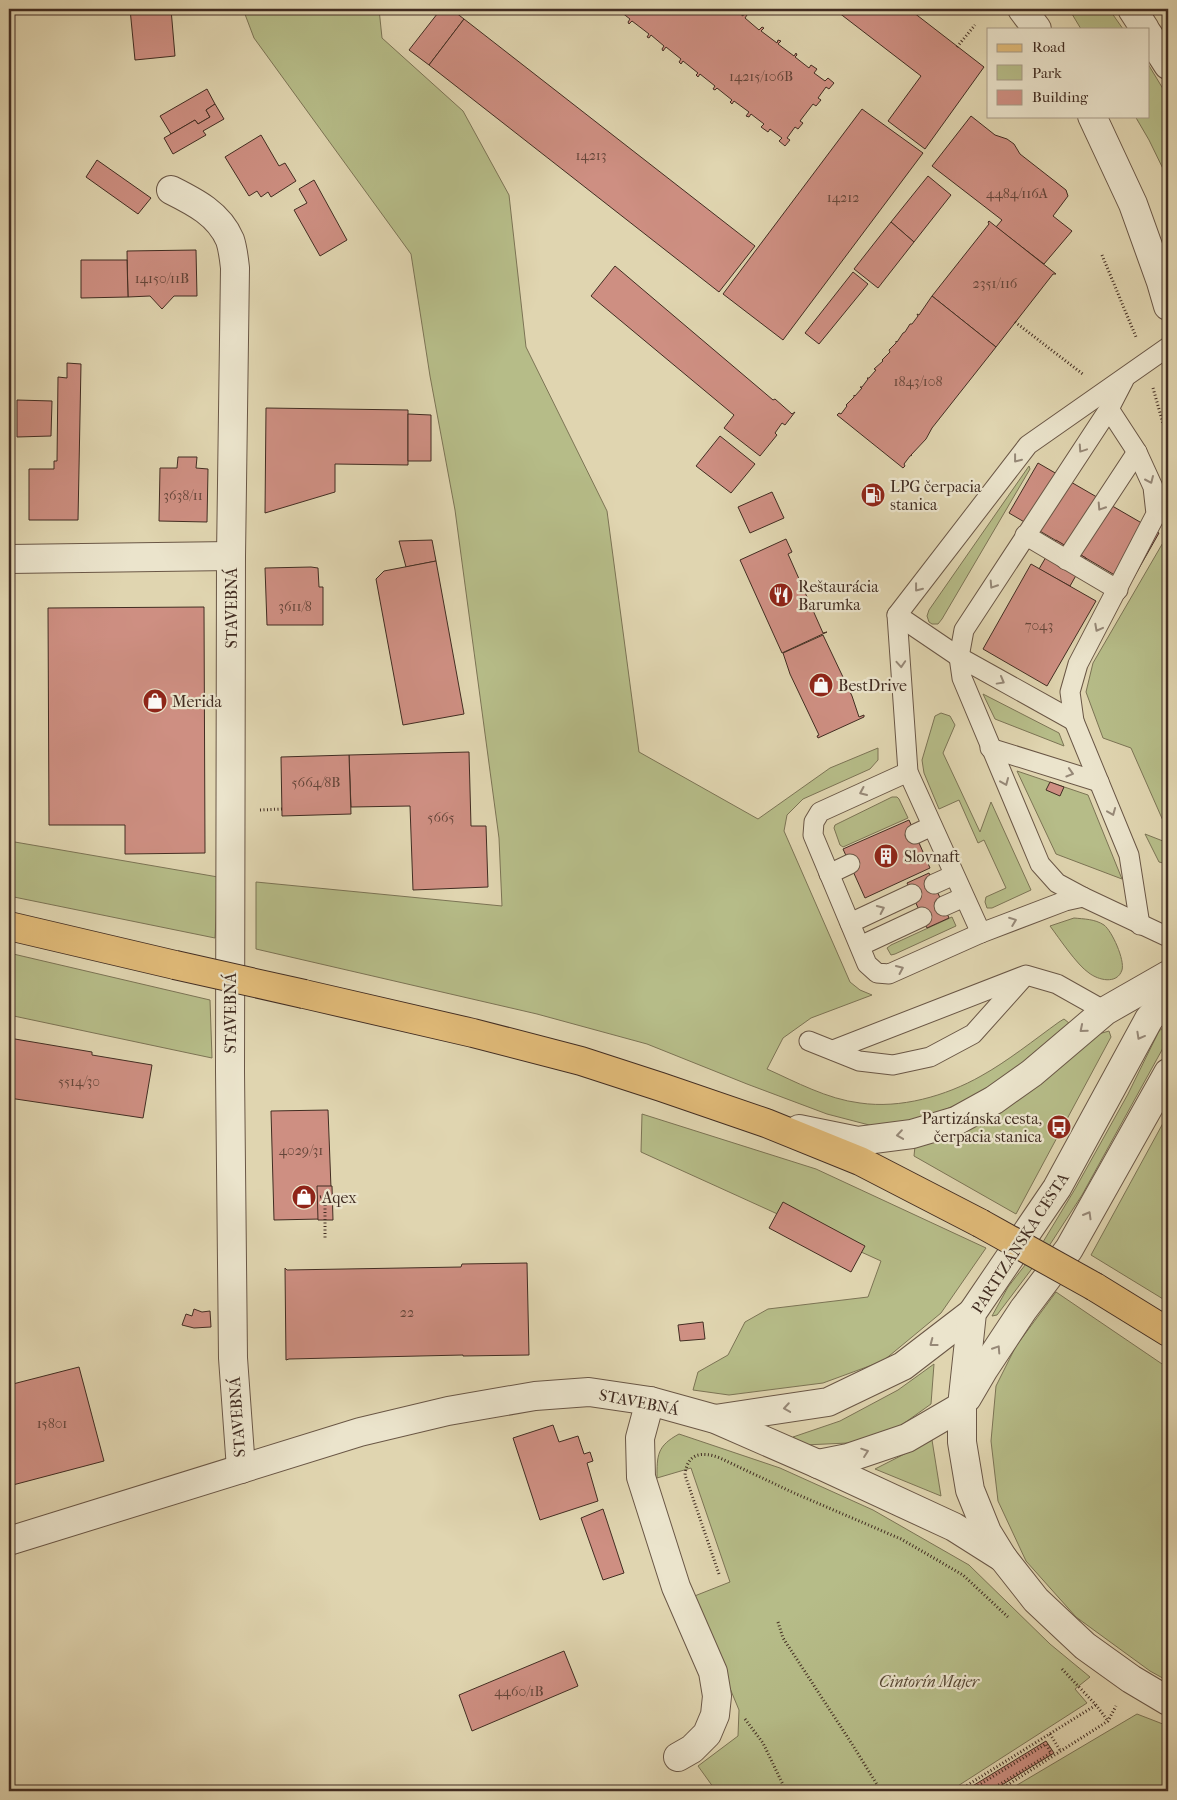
<svg xmlns="http://www.w3.org/2000/svg" width="1177" height="1800" viewBox="0 0 1177 1800" font-family="'IM FELL French Canon',serif">
<style>
.green{fill:#b6bc88;stroke:#7c7455}
.building{fill:#ce8f82;stroke:#422d22}
.lines{fill:none;stroke-linecap:round;stroke-linejoin:round}
.service-casing{stroke:#6a5746;stroke-width:21}
.minor-casing{stroke:#6a5746;stroke-width:30}
.tertiary-casing{stroke:#6a5746;stroke-width:30}
.primary-casing{stroke:#422d22;stroke-width:30}
.path{stroke:#422d22;stroke-width:3;stroke-dasharray:1 2.5;stroke-linecap:butt}
.service{stroke:#ebe4cc;stroke-width:19}
.minor{stroke:#ebe4cc;stroke-width:28}
.tertiary{stroke:#ebe4cc;stroke-width:28}
.primary{stroke:#e0ba78;stroke-width:28}
.primary-bridge-casing{stroke:#422d22;stroke-width:30;stroke-linecap:butt}
.primary-bridge{stroke:#e0ba78;stroke-width:28}
.oneway{stroke:#968877}
.labels{text-anchor:middle;dominant-baseline:central;stroke-width:4.5;stroke-linejoin:round;paint-order:stroke}
.number-label{font-size:14px;fill:#65463a}
.poi-label{font-size:16px;fill:#422d22;stroke:#ebe4cc;text-anchor:start}
.street-label{font-size:16px;fill:#422d22;stroke:#ebe4cc}
.park-label{font-size:16px;font-style:italic;fill:#594a36;stroke:#ebe4cc}
</style>
<rect width="100%" height="100%" fill="#e0d5b0"/>
<filter id="stains"><feTurbulence type="fractalNoise" baseFrequency=".004" numOctaves="4"/><feColorMatrix values="0 0 0 0 .2 0 0 0 0 .09 0 0 0 0 .02 0 0 0 .5 -.17"/></filter>
<radialGradient id="worn" r=".72"><stop offset=".6" stop-color="#630" stop-opacity="0"/><stop offset="1" stop-color="#630" stop-opacity=".3"/></radialGradient>
<g class="green">
<path d="M243 9H379L382 38 463 111 509 195 526 347 607 511 639 752 758 819 830 768 878 748V760L870 769 803 799 787 815 784 831 850 982 860 990 872 995 811 1018 783 1038 767 1069C796 1082 827 1099 860 1103 900 1109 946 1096 981 1076 1008 1061 1034 1040 1059 1022L1064 1019 1069 1023 1017 1067 973 1098 939 1112 905 1123 873 1126 827 1114 747 1084 647 1044 537 1014 256 949V882L502 906 499 838 455 510 430 376 411 254 254 38Z"/>
<path d="M1069 9H1109L1123 29H1081Z"/>
<path d="M1148 64 1168 97V179L1149 140 1135 116H1148Z"/>
<path d="M1029 466 1030 469 942 619 938 624H932L929 622 927 616 929 610Z"/>
<path d="M1168 534V832L1131 748 1103 738 1086 692 1093 663Z"/>
<path d="M983 694 1059 733 1064 746 995 719Z"/>
<path d="M941 713 950 716 955 725 943 753 980 832 991 802 1031 890 992 908H987L985 902 986 897 1006 888 984 840 978 843 959 800 939 809 924 773 922 760 935 716Z"/>
<path d="M1017 771 1088 795 1122 879 1056 854Z"/>
<path d="M892 797H897L899 799 908 818 843 847 840 845 834 828 835 825Z"/>
<path d="M1145 834 1168 843 1167 864 1159 862Z"/>
<path d="M9 841 218 877 215 938 9 896Z"/>
<path d="M952 917 956 926 895 954 891 955 887 948 891 945Z"/>
<path d="M1074 918C1084 919 1095 919 1104 925 1112 931 1125 960 1122 970 1117 985 1098 980 1089 973 1077 965 1059 938 1050 926Z"/>
<path d="M9 953 210 1000 212 1058 9 1015Z"/>
<path d="M1168 1024V1039L1082 1195 1049 1246 997 1315 992 1316 1008 1287 1043 1242 1075 1189 1128 1094 1159 1031Z"/>
<path d="M1109 1031 1111 1037 1016 1214 914 1156 915 1146 950 1137 1016 1099 1095 1035Z"/>
<path d="M642 1114 816 1169 986 1248 941 1313 883 1361 823 1383 729 1395 693 1390 698 1372 728 1355 745 1322 768 1309 868 1297 881 1261 641 1152Z"/>
<path d="M1168 1114V1302L1091 1255Z"/>
<path d="M1056 1292 1168 1368V1681L1150 1671 1076 1617 1026 1561 998 1501 991 1441 996 1386 1016 1346Z"/>
<path d="M934 1364 931 1404 896 1429 848 1443 804 1445 793 1437 840 1421 898 1390Z"/>
<path d="M679 1434 780 1468 873 1510 969 1565 1050 1644 1090 1677 1075 1689 1087 1703 950 1791H716L698 1766 738 1736 739 1710 692 1597 730 1582 691 1468 657 1478C657 1455 657 1446 679 1434Z"/>
<path d="M932 1440 941 1496 875 1469Z"/>
<path d="M1137 1714 1168 1726V1791H1007Z"/>
</g>
<g class="building">
<path d="M130 9H171L175 56 135 60Z"/>
<path d="M441 9H451L464 19 429 65 409 50Z"/>
<path d="M617 9H733L743 16 744 13 747 15 745 18 759 30 762 27 764 28 761 31 777 43 778 40 781 41 778 44 794 56 796 53 797 55 795 57 809 68 811 65 817 69 814 73 825 81 828 78 834 83 829 89 826 87 818 98 821 100 816 106 813 104 800 121 803 123 798 129 795 127 787 138 790 140 785 146 779 141 782 138 770 129 768 132 761 127 764 124 751 114 749 117 746 116 749 112 734 101 732 104 730 102 732 100 717 88 715 90 713 89 715 86 700 74 698 77 696 75 698 73 683 61 681 64 679 62 681 59 666 47 663 51 662 49 664 46 651 35 649 38 647 37 649 34 632 21 629 24 628 22 630 19Z"/>
<path d="M834 9H909L984 67 925 149 888 121 921 76Z"/>
<path d="M464 19 755 246 719 292 429 65Z"/>
<path d="M207 89 215 104 206 110 210 117 198 124 195 120 171 134 160 116Z"/>
<path d="M215 104 224 119 203 131 206 135 173 154 164 138 195 120 198 124 210 117 206 110Z"/>
<path d="M862 109 923 153 783 340 723 294Z"/>
<path d="M971 116 995 135 1007 139 1014 144 1020 154 1066 190 1068 196 1053 216 1072 231 1044 264 996 227 1002 220 932 166Z"/>
<path d="M261 135 279 166 285 163 296 181 271 197 268 192 261 197 257 191 249 196 225 157Z"/>
<path d="M97 160 151 198 138 214 86 177Z"/>
<path d="M928 176 951 195 914 242 891 222Z"/>
<path d="M314 180 347 240 320 256 294 210 307 203 299 189Z"/>
<path d="M989 221 1056 274H1053L996 347 932 296 989 224 988 222Z"/>
<path d="M891 222 914 242 878 288 854 269Z"/>
<path d="M196 250 197 296H174L162 309 150 296 128 297 127 251Z"/>
<path d="M81 260H127L128 297 81 298Z"/>
<path d="M615 266 773 400 775 399 792 414 795 412 785 425 782 423 775 433 777 435 760 456 724 428 734 415 591 296Z"/>
<path d="M853 272 868 284 819 344 805 333Z"/>
<path d="M932 296 996 347 932 428 926 439 911 455H912L910 456 904 464 905 466 903 468 837 415 839 413 841 414 847 406 846 405 854 397V395L855 396 862 388 860 387H862L868 379 867 378H869L876 370 874 369 883 361 882 360 890 352 889 350 896 343V341L897 342 903 333 905 332 910 324H912L918 316 917 314 919 315Z"/>
<path d="M67 363 81 364 78 520H29V469H54V461H57L58 377 67 378Z"/>
<path d="M9 369H13L12 436H9Z"/>
<path d="M17 400 52 401 51 436 17 437Z"/>
<path d="M266 408 408 410V465L335 464V492L265 513Z"/>
<path d="M408 414 431 415V461H408Z"/>
<path d="M720 436 755 464 731 493 696 466Z"/>
<path d="M178 457H197L196 468 208 469 207 522 159 521 160 468H177Z"/>
<path d="M1038 463 1159 533 1130 584 1009 513Z"/>
<path d="M772 492 784 518 750 533 738 507Z"/>
<path d="M786 539 792 552 788 554 823 633 827 632 782 653 740 560Z"/>
<path d="M432 540 436 561 406 567 399 541Z"/>
<path d="M1056 540 1086 558 1070 586 1039 569Z"/>
<path d="M436 561 464 714 403 725 376 579 384 571Z"/>
<path d="M1031 564 1096 601 1047 686 983 649Z"/>
<path d="M311 567 318 568 319 587H323V625H267L265 568Z"/>
<path d="M204 607 205 853 125 854V825H49L48 608Z"/>
<path d="M823 635 852 696 859 717 864 715V717L818 738 817 736 819 735 790 674 783 653Z"/>
<path d="M469 752 471 826H486L488 887 413 890 410 806 351 807 349 755Z"/>
<path d="M349 755 351 814 282 816 281 757Z"/>
<path d="M1050 782 1064 787 1060 796 1046 790Z"/>
<path d="M909 820 930 868 865 898 843 849Z"/>
<path d="M929 873 949 918 927 928 907 883Z"/>
<path d="M9 1038 92 1052V1055L152 1065 143 1118 9 1098Z"/>
<path d="M328 1110 331 1188 320 1189V1219L274 1220 271 1111Z"/>
<path d="M317 1186H332L333 1220H318Z"/>
<path d="M783 1202 865 1246 851 1272 769 1228Z"/>
<path d="M527 1263 529 1355 463 1356V1355L289 1359 286 1360 285 1268 287 1270 461 1267 462 1264Z"/>
<path d="M194 1309 202 1312 210 1311 211 1327 194 1328 182 1325 186 1314 192 1316Z"/>
<path d="M703 1322 705 1339 680 1341 678 1325Z"/>
<path d="M79 1367 104 1461 9 1486V1385Z"/>
<path d="M553 1425 559 1442 578 1436 584 1454 590 1452 593 1461 587 1463 598 1501 540 1520 513 1438Z"/>
<path d="M603 1509 624 1573 603 1580 581 1518Z"/>
<path d="M564 1651 578 1686 472 1731 459 1695Z"/>
<path d="M1046 1741 1054 1753 992 1791H967L966 1790Z"/>
</g>
<g class="lines">
<defs>
<g id="service">
<path d="M1168 347 1028 445 897 615 908 772 981 933 1065 901 1083 897 1168 937"/>
<path d="M1124 380 1109 409 1137 452 1153 487 1156 514 1078 664 1070 692 1074 721 1129 855 1140 925"/>
<path d="M1025 535 1118 590"/>
<path d="M1066 560 1137 452"/>
<path d="M897 615 959 657 1074 721"/>
<path d="M990 748 1099 782"/>
<path d="M908 772 820 812 814 822 813 835 867 964 877 973 889 974 981 933"/>
<path d="M915 834 932 826"/>
<path d="M829 874 850 864"/>
<path d="M934 884 954 875"/>
<path d="M1083 897 1057 883 1040 864 962 678 959 657 964 630 1109 409"/>
<path d="M944 906 964 897"/>
<path d="M850 923 912 894"/>
<path d="M860 946 922 917"/>
<path d="M809 1041 859 1061 893 1065 930 1057 973 1034 1024 977"/>
<path d="M833 1050 1026 975 1057 984 1105 1011"/>
</g>
<g id="minor">
<path d="M1132 9 1145 29"/>
<path d="M1148 34 1168 65"/>
<path d="M171 190C195 202 219 214 230 240 233 249 234 259 235 268L231 556 230 1071 233 1358 241 1469"/>
<path d="M9 559 231 556"/>
<path d="M650 1401 640 1438 641 1477 676 1587 713 1672 717 1696 715 1715 707 1734 692 1749 678 1757"/>
<path d="M715 1419 828 1402 903 1366 972 1313"/>
<path d="M818 1464 848 1458 907 1438 962 1406"/>
<path d="M9 1541 360 1432 448 1411 535 1396 589 1392 650 1401 715 1419 818 1464 954 1527 1003 1558"/>
</g>
<g id="tertiary">
<path d="M1022 9 1037 29"/>
<path d="M1092 116 1133 204 1161 282 1168 306"/>
<path d="M1168 997 1149 1019 1057 1188 972 1313 962 1406V1442L970 1490 987 1532 1003 1558 1036 1600 1085 1646 1131 1679 1168 1701"/>
<path d="M799 1129 858 1141 912 1134 956 1121 994 1100 1032 1073 1105 1011 1168 975"/>
<path d="M967 1398 984 1369 1023 1310 1069 1249 1168 1073"/>
</g>
<g id="primary">
<path d="M9 926 175 965"/>
<path d="M304 994 473 1033 581 1061 661 1087 766 1123 860 1161 980 1223"/>
<path d="M1095 1287 1168 1332"/>
</g>
</defs>
<use href="#service" class="service-casing"/>
<use href="#minor" class="minor-casing"/>
<use href="#tertiary" class="tertiary-casing"/>
<use href="#primary" class="primary-casing"/>
<g class="path">
<path d="M957 47 975 25"/>
<path d="M1167 187 1168 184"/>
<path d="M1102 255 1136 337"/>
<path d="M1015 322 1084 375"/>
<path d="M1153 388 1168 441"/>
<path d="M260 810 282 809"/>
<path d="M320 1197 325 1196V1238"/>
<path d="M719 1574 685 1475C687 1453 702 1451 720 1458L794 1493 901 1539 963 1575 1009 1618"/>
<path d="M778 1622 783 1638 852 1744 881 1791"/>
<path d="M1062 1669 1096 1705 1108 1721"/>
<path d="M745 1719 763 1743 786 1791"/>
<path d="M1050 1734 1061 1752"/>
<path d="M958 1791 1096 1705"/>
<path d="M969 1791 1046 1744 1051 1753 989 1791"/>
<path d="M974 1791 978 1788"/>
<path d="M998 1791 1108 1721 1116 1706"/>
</g>
<use href="#service" class="service"/>
<use href="#minor" class="minor"/>
<use href="#tertiary" class="tertiary"/>
<use href="#primary" class="primary"/>
<defs>
<g id="primary-bridge">
<path d="M175 965 304 994"/>
<path d="M980 1223 1095 1287"/>
</g>
</defs>
<use href="#primary-bridge" class="primary-bridge-casing"/>
<use href="#primary-bridge" class="primary-bridge"/>
</g>
<defs><path id="oneway-chevron" d="M-2-3.5L2.5 0L-2 3.5" fill="none" stroke-width="1.6" stroke-linecap="round" stroke-linejoin="round" transform="scale(1.25)"/></defs>
<g class="oneway">
<use href="#oneway-chevron" transform="translate(1082 449) rotate(124)"/>
<use href="#oneway-chevron" transform="translate(1017 459) rotate(128)"/>
<use href="#oneway-chevron" transform="translate(1150 480) rotate(66)"/>
<use href="#oneway-chevron" transform="translate(1101 507) rotate(123)"/>
<use href="#oneway-chevron" transform="translate(993 585) rotate(123)"/>
<use href="#oneway-chevron" transform="translate(918 588) rotate(128)"/>
<use href="#oneway-chevron" transform="translate(1098 628) rotate(118)"/>
<use href="#oneway-chevron" transform="translate(901 664) rotate(86)"/>
<use href="#oneway-chevron" transform="translate(1001 681) rotate(29)"/>
<use href="#oneway-chevron" transform="translate(1070 773) rotate(17)"/>
<use href="#oneway-chevron" transform="translate(1005 782) rotate(67)"/>
<use href="#oneway-chevron" transform="translate(863 792) rotate(156)"/>
<use href="#oneway-chevron" transform="translate(1112 812) rotate(68)"/>
<use href="#oneway-chevron" transform="translate(881 909) rotate(-25)"/>
<use href="#oneway-chevron" transform="translate(1013 921) rotate(-21)"/>
<use href="#oneway-chevron" transform="translate(900 969) rotate(-24)"/>
<use href="#oneway-chevron" transform="translate(1083 1029) rotate(140)"/>
<use href="#oneway-chevron" transform="translate(1140 1036) rotate(119)"/>
<use href="#oneway-chevron" transform="translate(900 1135) rotate(172)"/>
<use href="#oneway-chevron" transform="translate(1088 1215) rotate(-60)"/>
<use href="#oneway-chevron" transform="translate(933 1343) rotate(143)"/>
<use href="#oneway-chevron" transform="translate(997 1349) rotate(-57)"/>
<use href="#oneway-chevron" transform="translate(787 1408) rotate(171)"/>
<use href="#oneway-chevron" transform="translate(865 1452) rotate(-19)"/>
</g>
<defs>
<symbol id="fuel-disc" viewBox="-11 -11 22 22"><circle r="9.5" fill="#8f2418" stroke="#ebe4cc"/><path d="M-5.5-6h7V0h2V4h1.3V-2.5L3-4.5l.8-.8L6-3V5H2.5V1h-1V6h-7ZM-4.2-4.7v3.2H.2V-4.7Z" fill="#fff"/></symbol>
<symbol id="restaurant-disc" viewBox="-11 -11 22 22"><circle r="9.5" fill="#8f2418" stroke="#ebe4cc"/><path d="M-5-6h1v4h1v-4h1v4h1v-4h1v5L-1.5 .5V6h-2V.5L-5-1ZM5-6V6H3V1.5H1.5Q1.5-4 5-6Z" fill="#fff"/></symbol>
<symbol id="shop-disc" viewBox="-11 -11 22 22"><circle r="9.5" fill="#8f2418" stroke="#ebe4cc"/><path d="M-5-2.5h2.3a2.7 3.5 0 0 1 5.4 0H5L5.5 6h-11ZM-1.5-2.5h3a1.5 2.3 0 0 0-3 0Z" fill="#fff"/></symbol>
<symbol id="building-disc" viewBox="-11 -11 22 22"><circle r="9.5" fill="#8f2418" stroke="#ebe4cc"/><path d="M-4-6H4V6H1V3H-1V6H-4ZM-2.5-4.3h1.7v1.8h-1.7ZM.8-4.3h1.7v1.8H.8ZM-2.5-1h1.7V.8h-1.7ZM.8-1h1.7V.8H.8Z" fill="#fff"/></symbol>
<symbol id="bus-disc" viewBox="-11 -11 22 22"><circle r="9.5" fill="#8f2418" stroke="#ebe4cc"/><path d="M-5-6H5V4H4V6H2V4H-2V6H-4V4H-5ZM-3.5-4V0h7V-4ZM-3.5 1.2v1.5H-2V1.2ZM2 1.2v1.5H3.5V1.2Z" fill="#fff"/></symbol>
</defs>
<g fill-rule="evenodd">
<use href="#fuel-disc" x="859" y="481" width="28" height="28"/>
<use href="#restaurant-disc" x="767" y="581" width="28" height="28"/>
<use href="#shop-disc" x="807" y="671" width="28" height="28"/>
<use href="#shop-disc" x="141" y="687" width="28" height="28"/>
<use href="#building-disc" x="872" y="842" width="28" height="28"/>
<use href="#bus-disc" x="1045" y="1113" width="28" height="28"/>
<use href="#shop-disc" x="290" y="1183" width="28" height="28"/>
</g>
<g class="labels">
<g class="number-label">
<text x="761" y="76">14215/106B</text>
<text x="591" y="155">14213</text>
<text x="1017" y="193">4484/116A</text>
<text x="843" y="197">14212</text>
<text x="162" y="278">14150/11B</text>
<text x="995" y="283">2351/116</text>
<text x="918" y="381">1843/108</text>
<text x="183" y="495">3638/11</text>
<text x="295" y="606">3611/8</text>
<text x="1039" y="625">7043</text>
<text x="316" y="782">5664/8B</text>
<text x="441" y="817">5665</text>
<text x="79" y="1081">5514/30</text>
<text x="301" y="1150">4029/31</text>
<text x="407" y="1312">22</text>
<text x="52" y="1423">15801</text>
<text x="519" y="1691">4460/1B</text>
</g>
<g class="poi-label">
<text x="890" y="486">LPG čerpacia<tspan x="890" dy="18">stanica</tspan></text>
<text x="798" y="586">Reštaurácia<tspan x="798" dy="18">Barumka</tspan></text>
<text x="838" y="685">BestDrive</text>
<text x="172" y="701">Merida</text>
<text x="904" y="856">Slovnaft</text>
<text x="1042" y="1118" text-anchor="end">Partizánska cesta,<tspan x="1042" dy="18">čerpacia stanica</tspan></text>
<text x="322" y="1197">Aqex</text>
</g>
<g class="street-label">
<text transform="translate(231 608) rotate(-90)">STAVEBNÁ</text>
<text transform="translate(230 1013) rotate(-90)">STAVEBNÁ</text>
<text transform="translate(1020 1243) rotate(-57)">PARTIZÁNSKA CESTA</text>
<text transform="translate(639 1402) rotate(11)">STAVEBNÁ</text>
<text transform="translate(237 1417) rotate(-94)">STAVEBNÁ</text>
</g>
<g class="park-label">
<text x="929" y="1681">Cintorín Majer</text>
</g>
</g>
<rect width="1177" height="1800" fill="none" stroke="#e0d5b0" stroke-width="30"/>
<rect x="10" y="10" width="1157" height="1780" fill="none" stroke="#422d22" stroke-width="2.5"/>
<rect x="15" y="15" width="1147" height="1770" fill="none" stroke="#422d22"/>
<rect x="987" y="28" width="162" height="90" fill="#ebe4cc" stroke="#a79b88"/>
<rect x="997" y="44" width="25" height="8" fill="#e0ba78" stroke="#a79b88"/>
<text x="1032" y="52" font-size="15" fill="#422d22">Road</text>
<rect x="997" y="65" width="25" height="15" fill="#b6bc88" stroke="#a79b88"/>
<text x="1032" y="78" font-size="15" fill="#422d22">Park</text>
<rect x="997" y="90" width="25" height="15" fill="#ce8f82" stroke="#a79b88"/>
<text x="1032" y="102" font-size="15" fill="#422d22">Building</text>
<rect width="100%" height="100%" filter="url(#stains)"/>
<rect width="100%" height="100%" fill="url(#worn)"/>
</svg>
